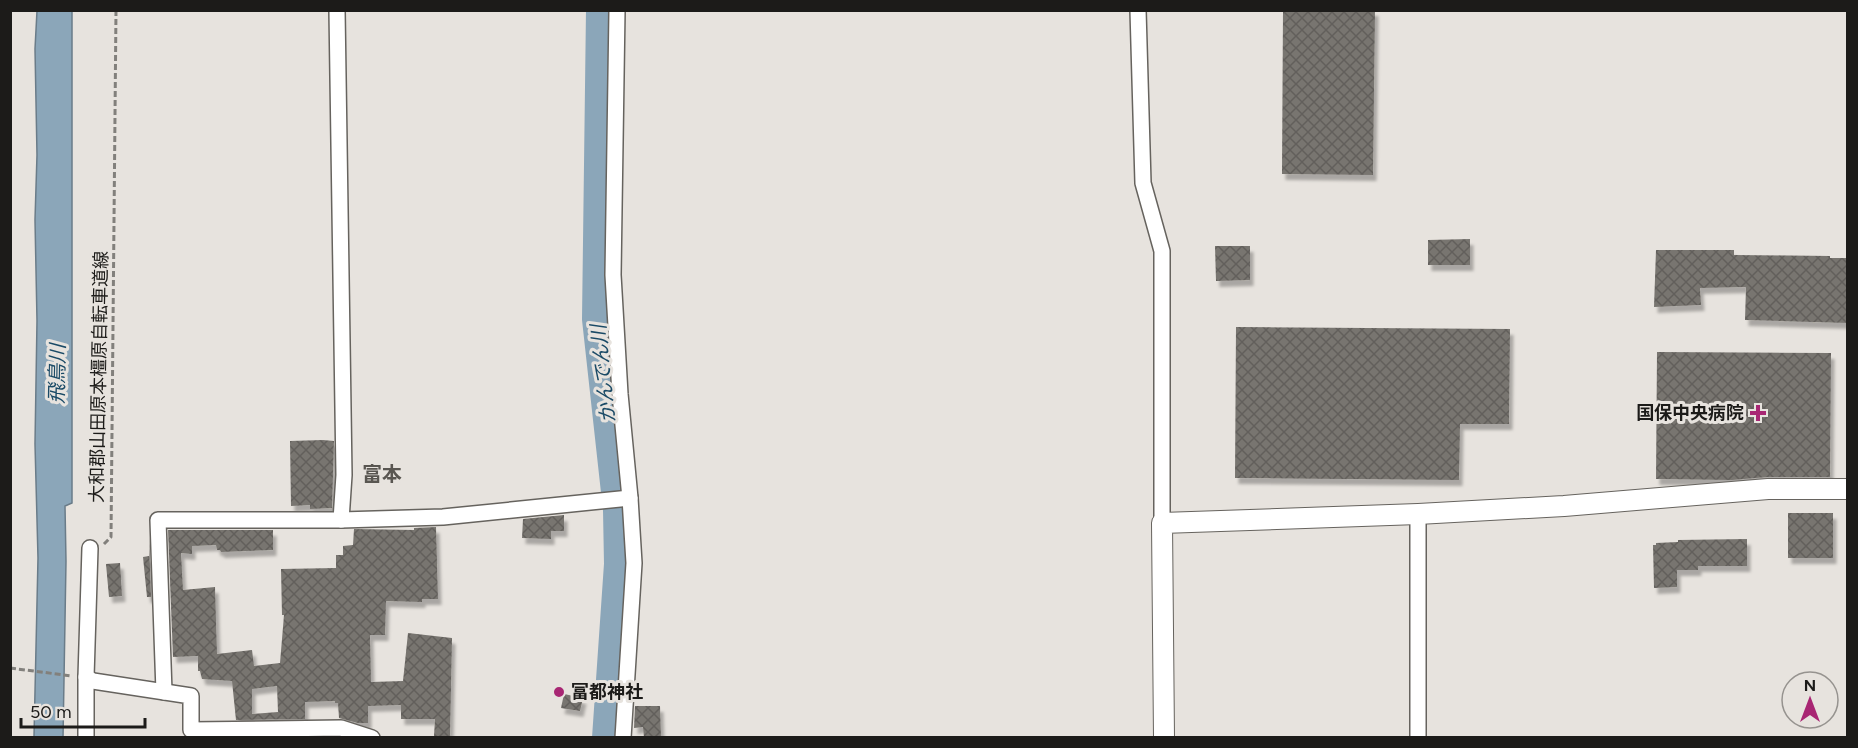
<svg xmlns="http://www.w3.org/2000/svg" width="1858" height="748" viewBox="0 0 1858 748" font-family="Figtree,'Noto Sans JP',sans-serif">
<style>
.water{fill:#8ba6b9;stroke:#6a7c89;stroke-width:1.5}
.lines{fill:none;stroke-linecap:round;stroke-linejoin:round}
.river{stroke:#8ba6b9;stroke-width:30}
.building{fill:url(#building-cross-hatch);fill-rule:evenodd;filter:url(#shadow)}
.minor-casing{stroke:#66635e;stroke-width:18}
.tertiary-casing{stroke:#66635e;stroke-width:22}
.path{stroke:#82807c;stroke-width:3;stroke-dasharray:6 3;stroke-linecap:butt}
.minor{stroke:#fff;stroke-width:15}
.tertiary{stroke:#fff;stroke-width:20}
.poi-dot{fill:#a82673;stroke:#e7e3de;stroke-width:2}
.labels{text-anchor:middle;dominant-baseline:central;stroke-width:6;stroke-linejoin:round;paint-order:stroke}
.street-label{font-size:18px;fill:#1c1b19;stroke:#e7e3de}
.poi-label{font-size:18px;font-weight:bold;fill:#1c1b19;stroke:#e7e3de;text-anchor:end}
.water-label{font-size:20px;font-style:italic;fill:#1a4a66;stroke:#e7e3de}
.neighbourhood-label{font-size:20px;font-weight:bold;fill:#595651;stroke:#e7e3de}
</style>
<defs>
<pattern id="building-cross-hatch" width="8" height="8" patternUnits="userSpaceOnUse" patternTransform="scale(1.5)"><rect width="8" height="8" fill="#787570"/><path d="M0 0l8 8M0 8l8-8" fill="none" stroke="#625f5b"/></pattern>
<filter id="shadow"><feDropShadow dx="3.5" dy="6" stdDeviation="1.5" flood-color="#0004"/></filter>
</defs>
<rect width="100%" height="100%" fill="#e7e3de"/>
<path class="water" d="M37 11H72V503L65 506 66 561 63 738 34 737 38 558 35 444 37 321 35 220 37 155 35 49Z"/>
<g class="lines">
<path class="river" d="M601 10 597 319 618 510 619 564 607 738"/>
</g>
<g class="building">
<path d="M1283 10H1375L1373 175 1282 174Z"/>
<path d="M1470 239V265H1428V240Z"/>
<path d="M1215 246H1250V280L1216 281Z"/>
<path d="M1656 250H1734V255L1830 256V258H1848V323L1745 320 1746 287 1700 288 1701 305 1654 307Z"/>
<path d="M1236 327 1510 329 1509 424H1460L1459 480 1235 478Z"/>
<path d="M1657 352 1831 353 1830 477H1768L1732 480 1656 479Z"/>
<path d="M323 440 334 441 332 508 310 509V505L291 506 290 441Z"/>
<rect x="1788" y="513" width="45" height="45"/>
<path d="M564 515V531H551V539L522 538 523 519Z"/>
<path d="M436 527 438 599H422V602L386 601 385 635H370L371 682 403 681 408 633 452 638 450 736H434L435 719H401V705L368 706V723H358L339 718 338 703H335V701L305 702V719L236 720 232 681 202 679 200 671H198V656L173 657 168 530H273V550L221 552 220 550H217L216 545 192 546V554L181 553 183 590 215 587 217 654 252 650 254 666 280 663 284 615H282L281 569 336 568V555H343V546L353 545 354 529 414 530V528ZM277 686 278 712 252 714V689Z"/>
<path d="M149 537 151 597H147L143 557 149 556Z"/>
<path d="M1747 539V566H1698V570H1677V587L1654 588 1653 545H1656V543L1678 542V540Z"/>
<path d="M120 563 122 596 109 597 106 564Z"/>
<path d="M564 694 583 698 580 711 561 708Z"/>
<path d="M635 706H660L661 738H644L643 727 634 728Z"/>
</g>
<g class="lines">
<defs>
<g id="minor">
<path d="M337 10 344 475 341 520"/>
<path d="M617 10 613 275 620 394 630 498 634 563 623 738"/>
<path d="M1138 10 1143 183 1162 251V523"/>
<path d="M1418 514V738"/>
<path d="M86 677 93 681 191 696V730L341 728 372 738"/>
<path d="M164 692 158 520H341L443 517 630 498"/>
<path d="M86 738V677L90 548"/>
</g>
<path id="tertiary" d="M1164 738 1162 523 1418 514 1564 506 1768 489H1848"/>
</defs>
<use href="#minor" class="minor-casing"/>
<use href="#tertiary" class="tertiary-casing"/>
<g class="path">
<path d="M104 544 111 537 116 10"/>
<path d="M10 668 72 676"/>
</g>
<use href="#minor" class="minor"/>
<use href="#tertiary" class="tertiary"/>
</g>
<g class="poi-dot">
<path d="M1755 404h6v6h6v6h-6v6h-6v-6h-6v-6h6z"/>
<circle cx="559" cy="692" r="6"/>
</g>
<g class="labels">
<g class="street-label">
<text transform="translate(99 377) rotate(-89)">大和郡山田原本橿原自転車道線</text>
</g>
<g class="poi-label">
<text x="1744" y="413">国保中央病院</text>
<text x="571" y="692" text-anchor="start">富都神社</text>
</g>
<g class="water-label">
<text transform="translate(57 374) rotate(-89)">飛鳥川</text>
<text transform="translate(603 374) rotate(-96)">かんでん川</text>
</g>
<g class="neighbourhood-label">
<text x="382" y="474">富本</text>
</g>
</g>
<rect width="1858" height="748" fill="none" stroke="#1c1b19" stroke-width="24"/>
<g transform="translate(1810 700)"><circle r="28" fill="#e7e3de" stroke="#96938f" stroke-width="1.5"/>
<path d="M0-4.5L10 22L0 15L-10 22Z" fill="#a82673"/>
<text y="-9" font-size="16" font-weight="bold" text-anchor="middle" fill="#1c1b19">N</text>
</g>
<path d="M21 718v9h124v-9" fill="none" stroke="#1c1b19" stroke-width="3"/>
<text x="30" y="718" font-size="18" fill="#1c1b19" stroke="#e7e3de" stroke-width="4.5" paint-order="stroke">50 m</text>
</svg>
